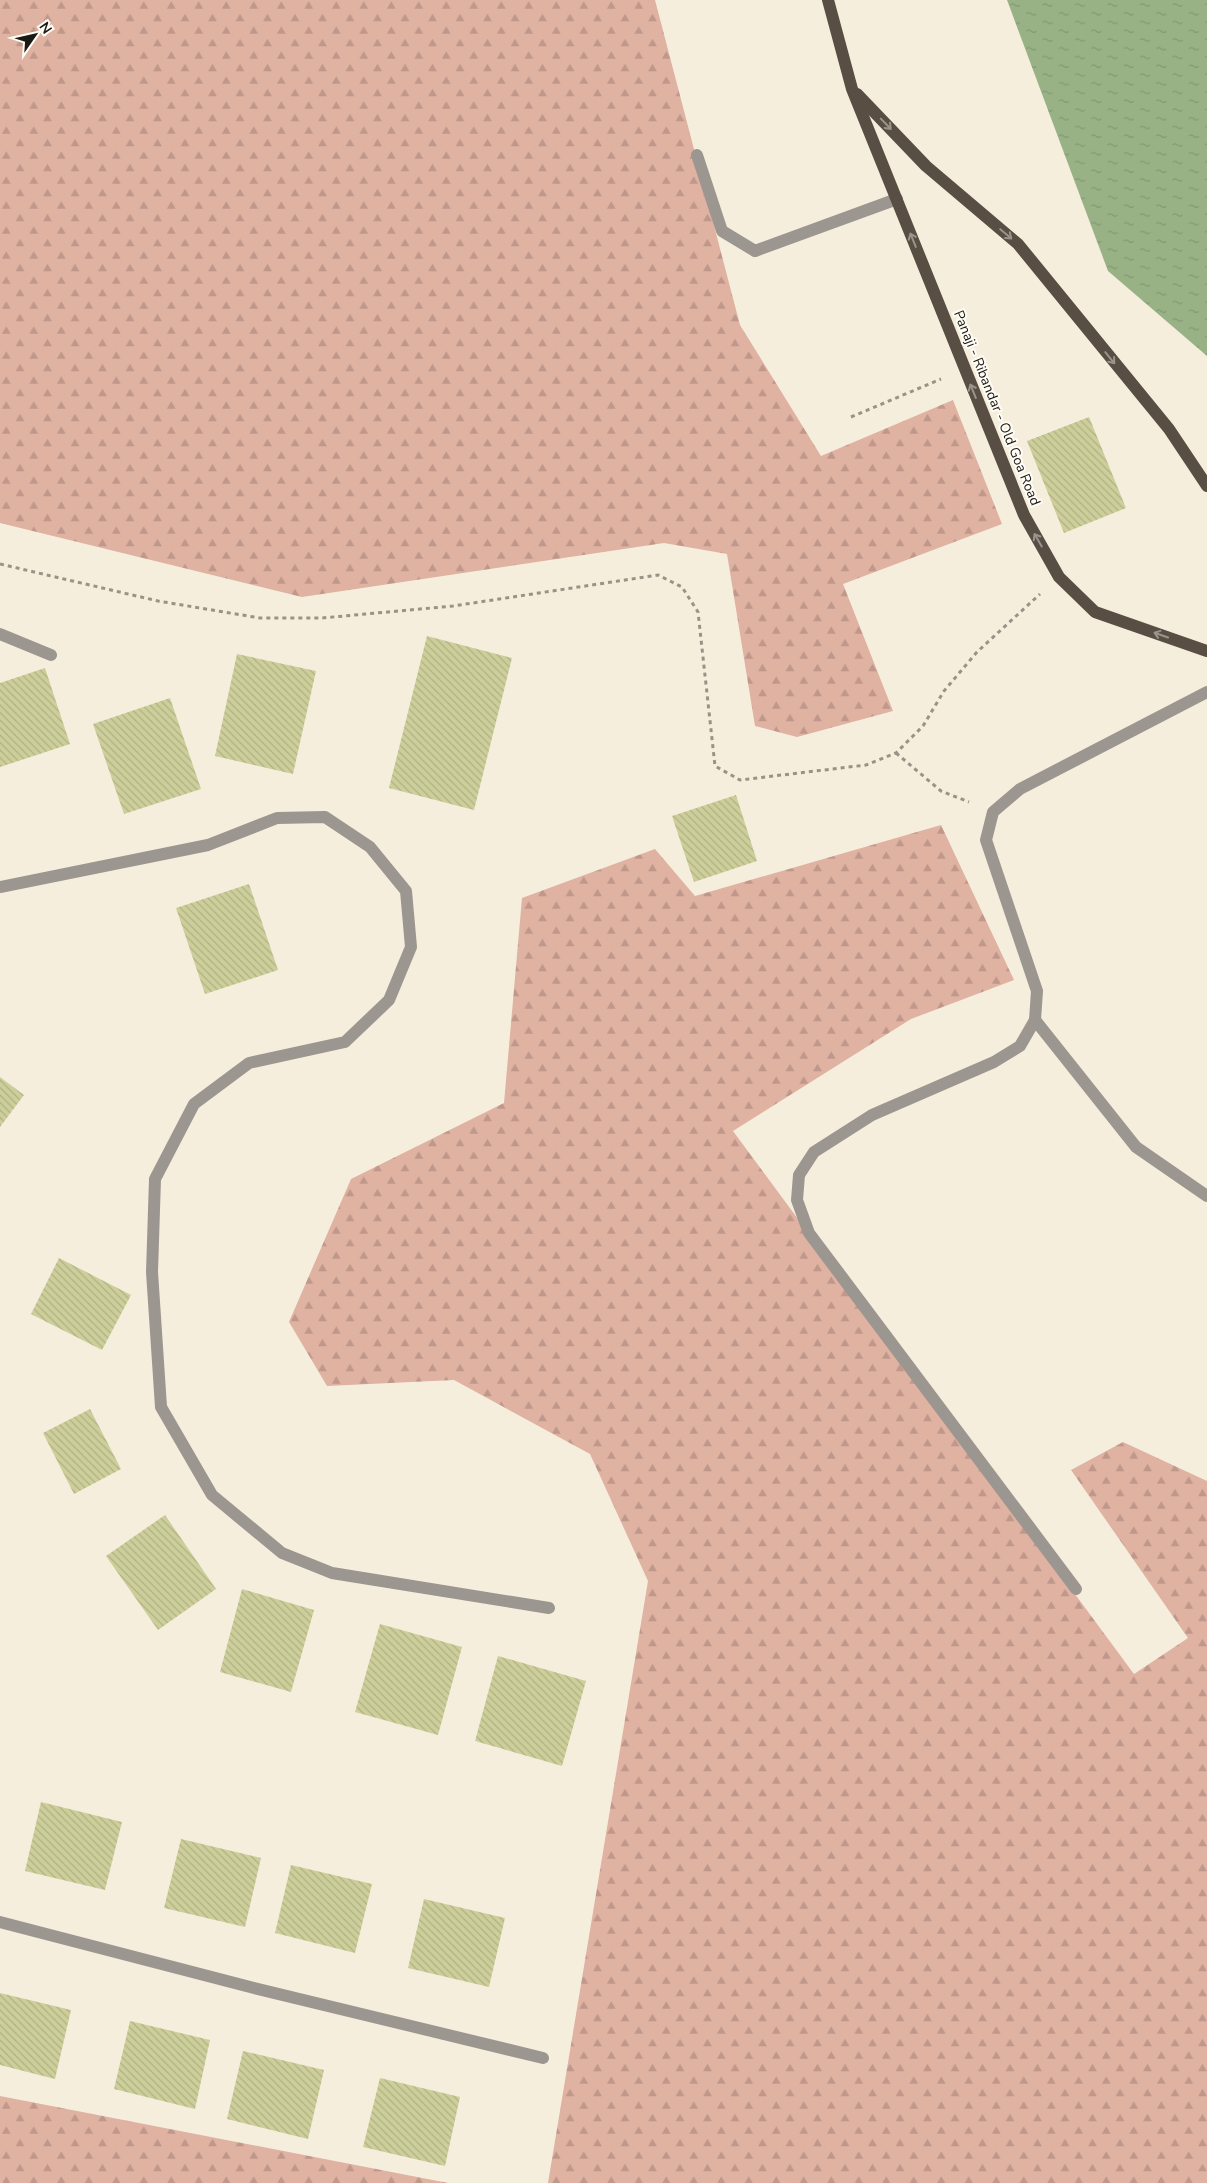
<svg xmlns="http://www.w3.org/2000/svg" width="1207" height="2183" viewBox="0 0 1207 2183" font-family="'Nunito Sans',sans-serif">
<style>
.forest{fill:url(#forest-firs)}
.water{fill:url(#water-ripples)}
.building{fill:url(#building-back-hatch)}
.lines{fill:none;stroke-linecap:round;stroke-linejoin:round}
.path{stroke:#989387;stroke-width:3;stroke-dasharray:4 4;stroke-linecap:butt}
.service{stroke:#9c9690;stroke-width:12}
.minor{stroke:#9c9690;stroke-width:12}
.primary{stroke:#594e44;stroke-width:12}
.oneway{stroke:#9b948b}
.labels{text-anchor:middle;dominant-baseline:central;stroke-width:4;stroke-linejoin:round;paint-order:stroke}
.street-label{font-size:14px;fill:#1b1913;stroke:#fffcf5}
</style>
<defs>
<pattern id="forest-firs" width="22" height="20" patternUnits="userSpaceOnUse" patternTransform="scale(1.25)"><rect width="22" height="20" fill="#dfb2a2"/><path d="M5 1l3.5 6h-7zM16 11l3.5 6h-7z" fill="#bf988b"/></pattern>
<pattern id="water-ripples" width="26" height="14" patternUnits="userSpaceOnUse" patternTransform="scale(1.25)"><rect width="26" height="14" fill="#98b286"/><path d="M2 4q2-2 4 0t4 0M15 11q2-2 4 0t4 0" fill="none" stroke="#829873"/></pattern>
<pattern id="building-back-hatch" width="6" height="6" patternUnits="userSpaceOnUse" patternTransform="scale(1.25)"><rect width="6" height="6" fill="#cdcf9b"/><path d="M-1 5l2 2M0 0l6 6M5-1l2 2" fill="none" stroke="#afb185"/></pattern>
</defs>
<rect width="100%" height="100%" fill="#f6eedd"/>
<g class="forest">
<path d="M0 0H655L740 325 821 456 953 400 1002 524 843 584 893 711 797 737 755 726 727 554 664 543 302 597 0 523Z"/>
<path d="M941 825 1014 980 911 1019 733 1131 1134 1674 1188 1638 1071 1470 1123 1442 1207 1481V2183H548L648 1581 590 1454 454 1380 327 1386 289 1322 351 1179 504 1103 522 898 655 849 695 896Z"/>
<path d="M0 2096 448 2183H0Z"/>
</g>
<path class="water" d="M1007 0H1207V356L1108 271Z"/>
<g class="building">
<path d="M1089 417 1126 508 1064 533 1027 441Z"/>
<path d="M427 636 512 658 474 810 389 788Z"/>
<path d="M237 654 316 671 293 774 215 756Z"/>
<path d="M45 668 70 744 0 767V683Z"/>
<path d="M170 698 201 789 124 814 93 724Z"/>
<path d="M736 795 757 861 694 882 672 816Z"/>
<path d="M249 884 278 970 205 994 176 908Z"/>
<path d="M0 1077 24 1095 0 1127Z"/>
<path d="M59 1258 131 1295 102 1350 31 1314Z"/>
<path d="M90 1409 121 1469 74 1494 43 1433Z"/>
<path d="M165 1515 216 1589 158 1630 106 1556Z"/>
<path d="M242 1589 314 1610 291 1692 220 1672Z"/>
<path d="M380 1624 462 1647 438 1735 355 1712Z"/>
<path d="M498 1656 586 1681 562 1766 475 1741Z"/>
<path d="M41 1802 122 1822 105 1890 25 1871Z"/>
<path d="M181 1839 261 1858 245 1927 164 1908Z"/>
<path d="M291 1865 372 1884 355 1953 275 1933Z"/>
<path d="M424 1899 505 1918 489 1987 408 1968Z"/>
<path d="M0 1993 71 2010 55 2079 0 2065Z"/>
<path d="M130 2021 210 2040 195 2109 114 2089Z"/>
<path d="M243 2051 324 2070 308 2139 227 2119Z"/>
<path d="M380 2078 460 2097 445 2166 363 2147Z"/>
</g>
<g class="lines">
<g class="path">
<path d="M851 417 941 379"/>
<path d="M0 564 158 601 260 618H322L453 606 658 575 682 587 698 612 715 766 740 780 866 765 896 753 923 726 944 691 977 652 1040 594"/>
<path d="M896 753 941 791 969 802"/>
</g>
<g class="service">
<path d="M0 634 51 655"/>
<path d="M0 887 208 845 277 818 325 817 370 847 406 891 411 947 389 1000 345 1042 249 1063 194 1104 155 1179 152 1272 161 1407 212 1495 282 1553 332 1573 549 1608"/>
<path d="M0 1922 254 1988 543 2058"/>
</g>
<g class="minor">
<path d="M697 155 722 231 755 251 897 199"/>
<path d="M1035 1020 1136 1147 1207 1196"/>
<path d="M1076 1589 809 1233 797 1200 799 1175 814 1152 872 1115 994 1062 1020 1046 1035 1020 1037 991 986 840 993 812 1020 789 1207 692"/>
</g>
<g class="primary">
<path d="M828 0 852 89 1024 515 1059 577 1095 612 1207 651"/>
<path d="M857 94 926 166 1018 244 1169 429 1207 486"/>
</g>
</g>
<defs><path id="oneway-shaft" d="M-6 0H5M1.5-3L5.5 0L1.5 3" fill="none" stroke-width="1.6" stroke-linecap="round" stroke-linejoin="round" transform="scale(1.25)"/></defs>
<g class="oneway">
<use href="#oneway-shaft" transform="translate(886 124) rotate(46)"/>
<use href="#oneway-shaft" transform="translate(1006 234) rotate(40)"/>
<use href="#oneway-shaft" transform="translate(913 240) rotate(-112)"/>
<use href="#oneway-shaft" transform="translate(1110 358) rotate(51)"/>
<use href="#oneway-shaft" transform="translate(973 391) rotate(-112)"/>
<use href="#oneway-shaft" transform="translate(1038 540) rotate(-120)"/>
<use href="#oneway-shaft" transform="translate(1161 635) rotate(-161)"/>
</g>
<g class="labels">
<g class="street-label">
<text transform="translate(997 408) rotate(68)">Panaji - Ribandar - Old Goa Road</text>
</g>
</g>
<g transform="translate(35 35) rotate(56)" stroke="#fffcf5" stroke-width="4" paint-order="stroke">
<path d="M0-4L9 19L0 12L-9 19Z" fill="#1b1913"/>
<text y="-8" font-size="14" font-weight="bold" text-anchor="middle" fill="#1b1913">N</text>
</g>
</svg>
